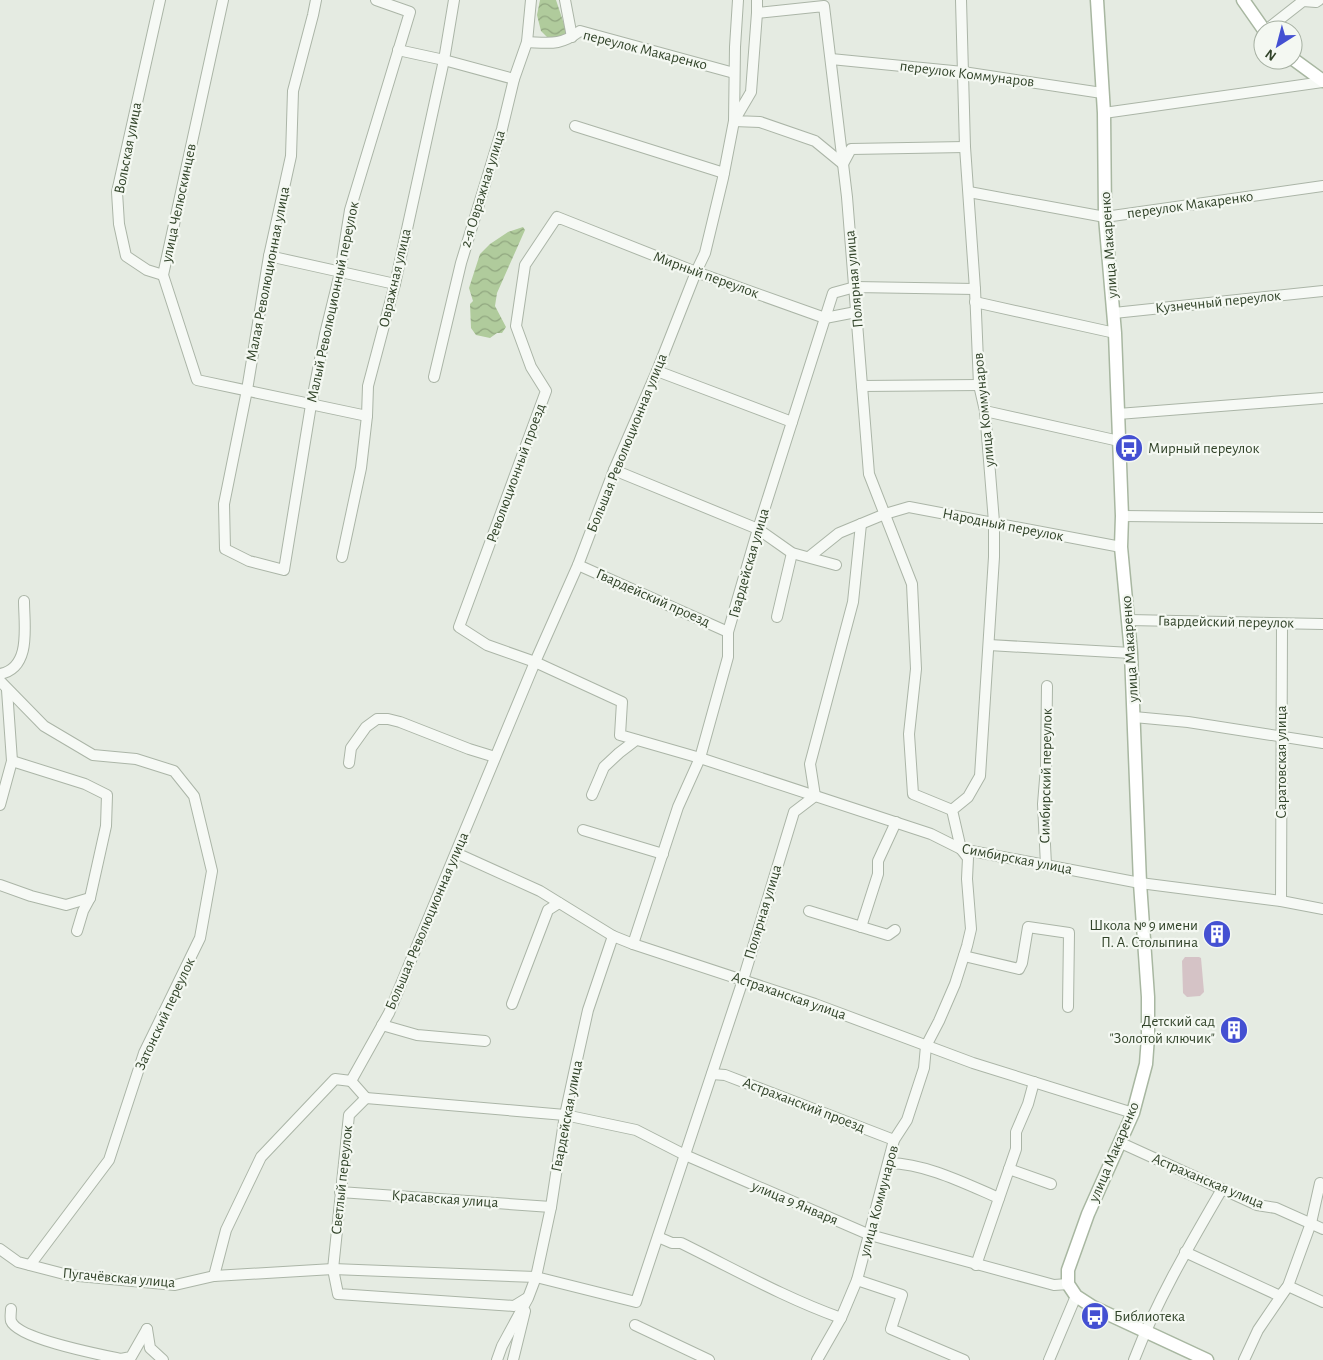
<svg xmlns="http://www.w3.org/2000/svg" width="1323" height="1360" viewBox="0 0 1323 1360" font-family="'Alegreya Sans',sans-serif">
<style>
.green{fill:#d5c3c6}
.water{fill:url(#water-waves)}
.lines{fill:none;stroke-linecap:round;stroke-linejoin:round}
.minor-casing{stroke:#abb5a7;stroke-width:12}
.major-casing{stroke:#a8b7a1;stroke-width:15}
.minor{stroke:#f6f9f5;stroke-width:10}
.major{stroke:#fff;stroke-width:12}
.labels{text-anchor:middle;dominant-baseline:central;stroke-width:4.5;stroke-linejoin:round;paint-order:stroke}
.street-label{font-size:15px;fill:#314329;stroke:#f4f8f2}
.poi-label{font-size:15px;fill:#314329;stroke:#f4f8f2;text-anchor:start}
</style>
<defs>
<pattern id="water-waves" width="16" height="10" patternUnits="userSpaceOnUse" patternTransform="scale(1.25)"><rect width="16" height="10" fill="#b0cb9c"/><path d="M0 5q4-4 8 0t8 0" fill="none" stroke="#90a67f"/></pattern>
</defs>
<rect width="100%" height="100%" fill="#e5ebe2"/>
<path class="green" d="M1185 957H1199L1201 958 1204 992 1200 996 1187 997 1183 993 1182 961Z"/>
<g class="water">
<path d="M540 0H556L567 33 559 38 550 40 541 31 537 15Z"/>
<path d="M523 227 525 230 497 293 495 306 506 327 502 333H497L490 338 476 335 471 328 470 304 473 301 469 288 480 254 490 244 508 232Z"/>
</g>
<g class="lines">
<defs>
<g id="minor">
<path d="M160 0 117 192 119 224 126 256 147 270 163 275"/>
<path d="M223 0 163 275 197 380 367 416"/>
<path d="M316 0 313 15 293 91 291 156 269 256 247 390 224 504 225 549 249 561 284 570 311 405 325 334 340 273 350 210 410 12 376 0"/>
<path d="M565 0 572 37"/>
<path d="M757 0V13L751 92 734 121 760 122 815 141 843 164 851 149 965 147"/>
<path d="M757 13 824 6 847 197 869 474 912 584 916 669 909 734 913 794 952 810"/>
<path d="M1266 30 1303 1 1316 2 1319 0"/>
<path d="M527 42C550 43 560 46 580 31L734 73"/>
<path d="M398 50 444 60 514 79"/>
<path d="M831 59 963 72 1102 93"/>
<path d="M1104 113 1323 82"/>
<path d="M575 126 724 173"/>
<path d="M969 192 1105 217 1323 186"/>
<path d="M269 256 395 284"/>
<path d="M975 302 1115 333"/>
<path d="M856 312 825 318 696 272 557 217 525 265 516 326 531 367 546 391 459 627 487 645 535 662 622 702 620 735 700 758 931 834 961 849 1140 883 1281 901 1323 909"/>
<path d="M1114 313 1323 291"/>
<path d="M657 371 792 422"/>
<path d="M434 377 461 263 502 129 514 79 527 42 531 0"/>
<path d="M862 386 979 385"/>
<path d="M985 411 1119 441"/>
<path d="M1118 414 1323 398"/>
<path d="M614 470 758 529 792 553 836 565"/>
<path d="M1122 516 1323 518"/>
<path d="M342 557 361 468 367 416 368 386 395 284 444 60 454 0"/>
<path d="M809 557 839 533 885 514 909 507 1121 547"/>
<path d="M578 565 728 632"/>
<path d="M777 617 792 553"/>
<path d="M1129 620 1323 624"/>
<path d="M989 645 1131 653"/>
<path d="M0 674C32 668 24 625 24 601"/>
<path d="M0 681 44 726 93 755 136 759 174 771 194 796 212 871 200 938 144 1053 109 1160 30 1265"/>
<path d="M1134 717 1188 722 1323 743"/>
<path d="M12 761 85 784 107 795 106 826 90 898 83 911 77 931"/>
<path d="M349 763 351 748 366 727 377 719H388L400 722 469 749 495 757"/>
<path d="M592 795 604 767 619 753 636 740"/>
<path d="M0 805 12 761 7 690"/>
<path d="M583 830 663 854"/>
<path d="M456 853 540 891 613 936 633 944 815 1004 973 1063 1133 1113"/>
<path d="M1046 865 1043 804 1046 767 1047 686"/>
<path d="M0 885 31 896 66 905 90 898"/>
<path d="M1281 901 1282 624"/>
<path d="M809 911 888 935 895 930"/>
<path d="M861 927 878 874V861L896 822"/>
<path d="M633 944 678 807 700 758 728 657V632L758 529 833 293 855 287 975 289"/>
<path d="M964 956 1019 969 1022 963 1028 927 1069 933 1068 1007"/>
<path d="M512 1004 548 910 559 903"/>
<path d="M382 1025 417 1035 485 1041"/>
<path d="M712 1074 725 1075 894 1140"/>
<path d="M366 1098 351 1081 389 1013 535 662 578 565 614 470 657 371 696 272 705 253 723 178 734 121 735 47 738 0"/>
<path d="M366 1098 565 1115 636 1130 685 1155 870 1235 1054 1285 1068 1284"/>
<path d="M366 1098 349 1115 333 1269 338 1294 514 1306 527 1298"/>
<path d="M1121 1143 1257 1205 1276 1208 1323 1229"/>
<path d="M889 1163C927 1164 964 1183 999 1198"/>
<path d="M1009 1169 1051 1184"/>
<path d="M340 1192 551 1207"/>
<path d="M658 1237 672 1243H681C734 1269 785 1298 841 1318"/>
<path d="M0 1249 18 1262 68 1275 175 1285 214 1276 333 1269 536 1277 636 1302 743 980 794 812 815 796 810 764 853 602 861 524"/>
<path d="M1185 1252 1280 1296 1288 1286 1323 1302"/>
<path d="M976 1265 1016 1149V1132L1028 1104 1034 1082"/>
<path d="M214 1276 226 1230 261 1157 335 1079 351 1081"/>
<path d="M857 1280 902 1295 891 1329 964 1360"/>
<path d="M11 1309C11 1312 10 1318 11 1321 18 1339 102 1355 121 1359L131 1357 147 1329"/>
<path d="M635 1325 709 1360"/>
<path d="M147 1329 150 1348 163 1360"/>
<path d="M497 1360 502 1346 528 1298 536 1277 551 1207 565 1115 576 1064 588 1010 613 936"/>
<path d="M513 1360 525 1311"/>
<path d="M817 1360 841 1318 857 1280 894 1140 907 1120 924 1068 926 1046 939 1021 955 984 967 946 971 929 967 879 968 858 961 849 952 810 968 797 980 776 994 557V522L985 411 979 385 975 289 965 147 961 0"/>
<path d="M1049 1360 1076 1296"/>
<path d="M1134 1360C1157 1300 1190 1244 1222 1189"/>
<path d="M1244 1360 1258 1330 1288 1286 1311 1223 1320 1183"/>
</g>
<g id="major">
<path d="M1097 0 1104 113 1105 217 1115 333 1122 516 1121 547 1131 653 1140 883 1148 997V1037L1146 1064 1133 1113 1088 1214 1068 1270V1284L1076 1296 1093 1307 1207 1360"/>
<path d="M1243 0 1264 30"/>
<path d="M1293 59 1323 81"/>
</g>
</defs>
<use href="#minor" class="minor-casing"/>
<use href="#major" class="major-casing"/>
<use href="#minor" class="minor"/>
<use href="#major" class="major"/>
</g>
<defs>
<symbol id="bus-disc" viewBox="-11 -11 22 22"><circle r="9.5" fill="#4450d2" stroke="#f4f8f2"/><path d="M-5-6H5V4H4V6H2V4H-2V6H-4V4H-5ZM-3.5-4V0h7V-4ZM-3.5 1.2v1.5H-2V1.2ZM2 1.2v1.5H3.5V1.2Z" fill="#fff"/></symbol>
<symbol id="building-disc" viewBox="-11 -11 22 22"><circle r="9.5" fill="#4450d2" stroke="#f4f8f2"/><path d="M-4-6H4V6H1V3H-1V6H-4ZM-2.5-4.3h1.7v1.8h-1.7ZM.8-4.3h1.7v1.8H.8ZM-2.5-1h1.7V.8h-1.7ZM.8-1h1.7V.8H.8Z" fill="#fff"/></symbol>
</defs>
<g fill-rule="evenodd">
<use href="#bus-disc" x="1113" y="432" width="32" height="32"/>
<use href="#building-disc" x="1201" y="918" width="32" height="32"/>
<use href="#building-disc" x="1218" y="1014" width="32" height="32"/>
<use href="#bus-disc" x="1079" y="1300" width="32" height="32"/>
</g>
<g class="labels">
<g class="street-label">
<text transform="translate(645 50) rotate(14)">переулок Макаренко</text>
<text transform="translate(967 74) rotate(7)">переулок Коммунаров</text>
<text transform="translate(128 148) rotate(-79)">Вольская улица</text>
<text transform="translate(483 189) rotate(-73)">2-я Овражная улица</text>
<text transform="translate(179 203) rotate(-78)">улица Челюскинцев</text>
<text transform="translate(1190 205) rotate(-8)">переулок Макаренко</text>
<text transform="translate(1109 245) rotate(-94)">улица Макаренко</text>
<text transform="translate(268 274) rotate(-79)">Малая Революционная улица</text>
<text transform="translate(706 275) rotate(20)">Мирный переулок</text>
<text transform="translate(395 278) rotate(-77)">Овражная улица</text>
<text transform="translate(854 279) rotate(-95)">Полярная улица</text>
<text transform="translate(333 302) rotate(-78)">Малый Революционный переулок</text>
<text transform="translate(1218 302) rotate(-6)">Кузнечный переулок</text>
<text transform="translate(984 410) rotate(-96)">улица Коммунаров</text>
<text transform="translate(627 443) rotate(-68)">Большая Революционная улица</text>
<text transform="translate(516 473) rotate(-70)">Революционный проезд</text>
<text transform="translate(1003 525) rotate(11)">Народный переулок</text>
<text transform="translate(749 563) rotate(-74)">Гвардейская улица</text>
<text transform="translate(653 598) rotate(24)">Гвардейский проезд</text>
<text transform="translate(1226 622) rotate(1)">Гвардейский переулок</text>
<text transform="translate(1130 649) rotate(-94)">улица Макаренко</text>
<text transform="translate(1281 762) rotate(-90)">Саратовская улица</text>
<text transform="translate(1046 776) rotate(-89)">Симбирский переулок</text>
<text transform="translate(1017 859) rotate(11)">Симбирская улица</text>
<text transform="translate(763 912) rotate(-73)">Полярная улица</text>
<text transform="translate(427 921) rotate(-67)">Большая Революционная улица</text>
<text transform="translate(789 996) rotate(19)">Астраханская улица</text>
<text transform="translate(165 1014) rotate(-65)">Затонский переулок</text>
<text transform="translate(804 1105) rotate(21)">Астраханский проезд</text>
<text transform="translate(567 1116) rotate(-79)">Гвардейская улица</text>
<text transform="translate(1114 1152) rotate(-67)">улица Макаренко</text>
<text transform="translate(342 1180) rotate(-84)">Светлый переулок</text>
<text transform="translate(1208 1181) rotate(23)">Астраханская улица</text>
<text transform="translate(445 1199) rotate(4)">Красавская улица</text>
<text transform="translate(879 1201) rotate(-75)">улица Коммунаров</text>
<text transform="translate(795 1203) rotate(23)">улица 9 Января</text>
<text transform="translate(119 1278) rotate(5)">Пугачёвская улица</text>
</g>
<g class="poi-label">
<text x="1148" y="448">Мирный переулок</text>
<text x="1198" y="925" text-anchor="end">Школа № 9 имени<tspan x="1198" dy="17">П. А. Столыпина</tspan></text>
<text x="1215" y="1021" text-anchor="end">Детский сад<tspan x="1215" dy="17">"Золотой ключик"</tspan></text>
<text x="1114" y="1316">Библиотека</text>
</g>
</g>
<g transform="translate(1278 45) rotate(216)"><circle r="24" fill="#f4f8f2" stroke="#a6b0a2"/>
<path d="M0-4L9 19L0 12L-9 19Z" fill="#4450d2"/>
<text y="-8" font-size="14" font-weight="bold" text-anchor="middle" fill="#314329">N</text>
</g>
</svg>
